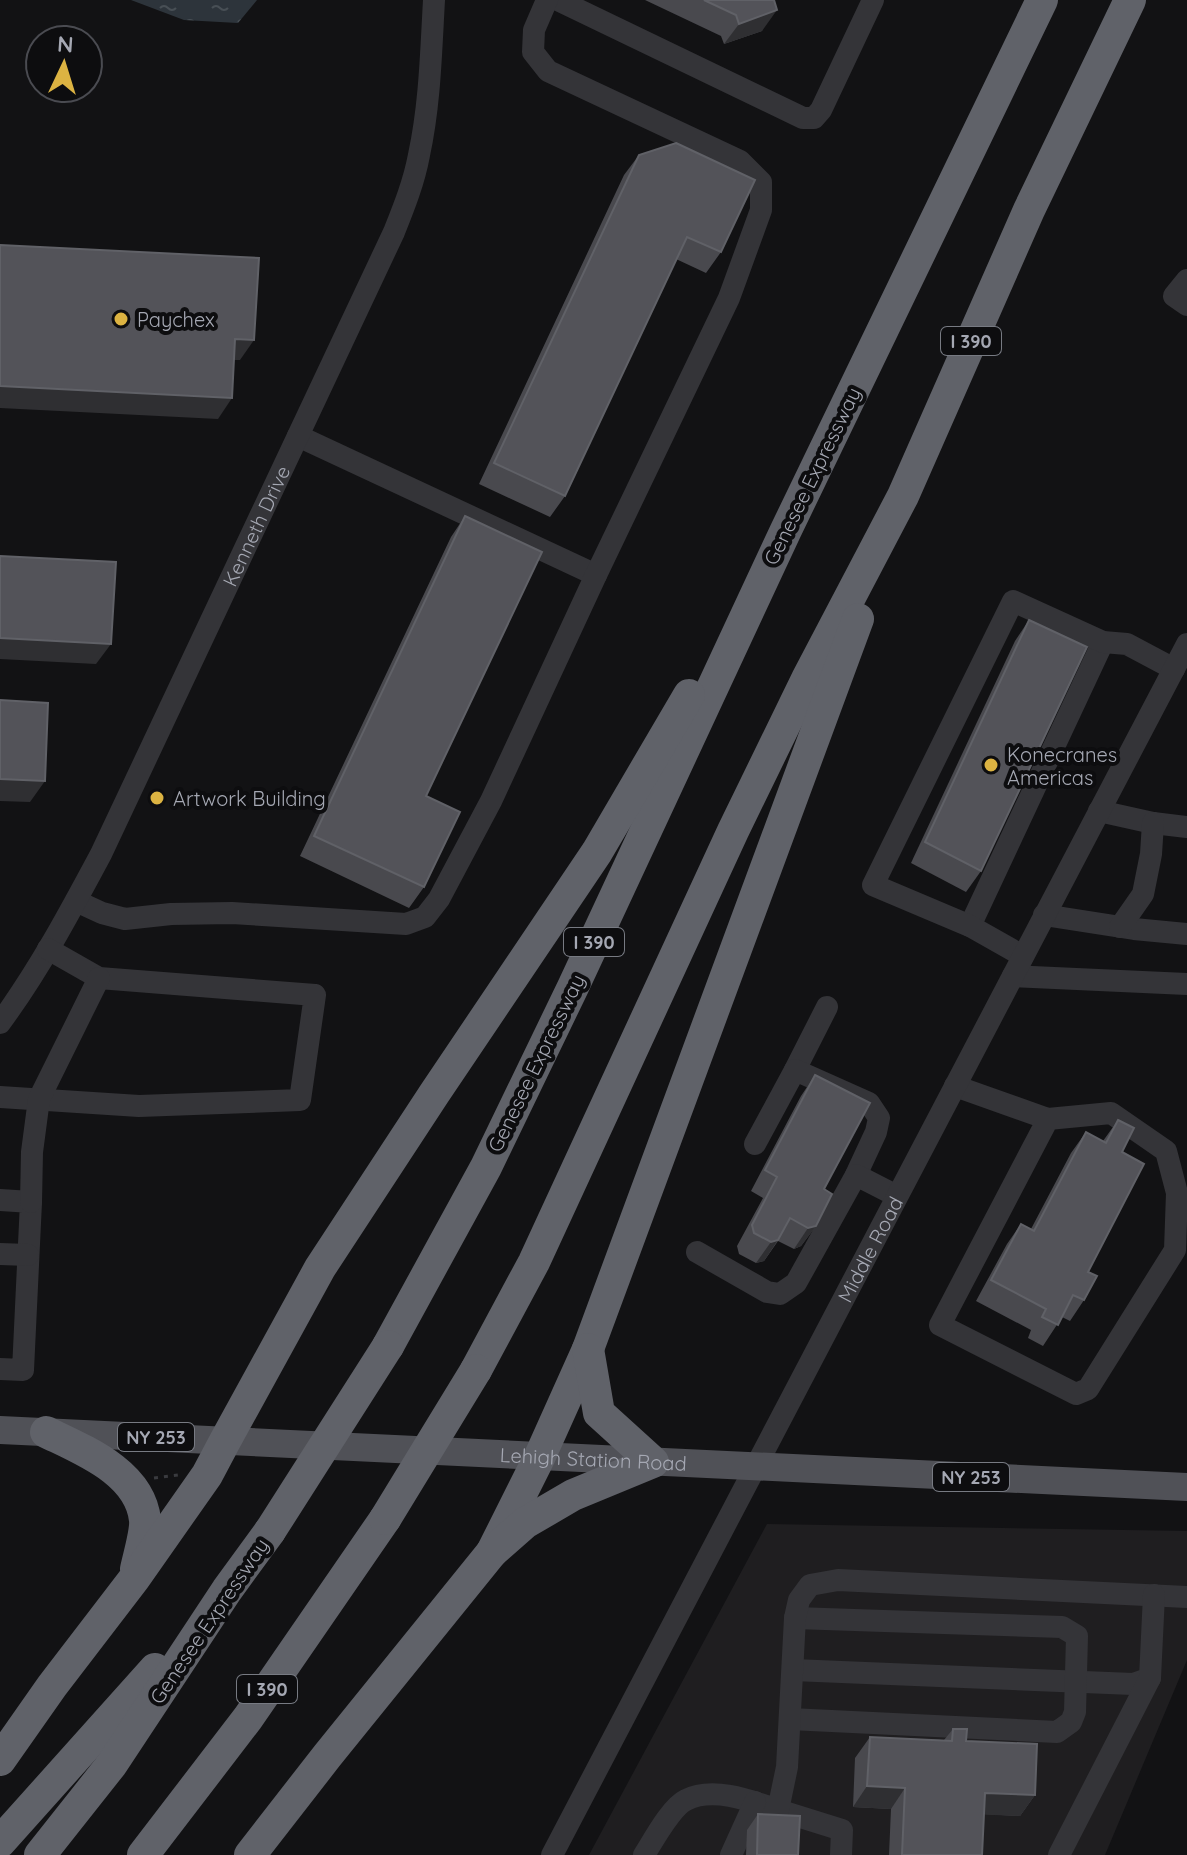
<svg xmlns="http://www.w3.org/2000/svg" width="1187" height="1855" viewBox="0 0 1187 1855" font-family="Quicksand,sans-serif">
<style>
.built{fill:#1f1e20}
.water{fill:url(#water-ripples)}
.lines{fill:none;stroke-linecap:round;stroke-linejoin:round}
.path{stroke:#3a3b3f;stroke-width:3;stroke-dasharray:4 6;stroke-linecap:butt}
.minor{stroke:#343438;stroke-width:22}
.major{stroke:#505157;stroke-width:28}
.highway{stroke:#606269;stroke-width:32}
.highway-bridge{stroke:#606269;stroke-width:32}
.wall{fill:#49494e}
.shaded-wall{fill:#2f2f32}
.building{fill:#535359;stroke:#606167;stroke-width:2}
.poi-dot{fill:#dcb342;stroke:#0d0d0f;stroke-width:3}
.labels{text-anchor:middle;dominant-baseline:central;stroke-width:8;stroke-linejoin:round;paint-order:stroke}
.shield{fill:#0d0d0f;stroke:#777a82;stroke-width:2}
.shield-label{font-size:18px;font-weight:bold;fill:#a5a8b3}
.poi-label{font-size:20px;fill:#a5a8b3;stroke:#0d0d0f;text-anchor:start}
.street-label{font-size:20px;fill:#a5a8b3;stroke:#0d0d0f}
</style>
<defs>
<pattern id="water-ripples" width="26" height="14" patternUnits="userSpaceOnUse" patternTransform="scale(2)"><rect width="26" height="14" fill="#2d343b"/><path d="M2 4q2-2 4 0t4 0M15 11q2-2 4 0t4 0" fill="none" stroke="#484f55"/></pattern>
</defs>
<rect width="100%" height="100%" fill="#121214"/>
<path class="built" d="M767 1524 1187 1531V1660L1105 1855H589Z"/>
<path class="water" d="M131 0H257L238 23 184 20Z"/>
<g class="lines">
<path class="path" d="M154 1478 178 1475"/>
<g class="minor">
<path d="M558 0 803 118H814L821 110 873 0"/>
<path d="M1187 280 1174 296 1187 305"/>
<path d="M298 436 596 575"/>
<path d="M1099 811 1153 823 1187 827"/>
<path d="M76 901 102 913 125 919 171 914 232 913 406 924 425 917 439 899 491 801 596 575 729 298 761 210V182L740 161 548 71 533 52 534 30 547 0"/>
<path d="M1044 915 1134 929 1187 934"/>
<path d="M970 926 1103 642"/>
<path d="M1120 927 1143 894 1151 854 1153 823"/>
<path d="M1023 956 970 926 873 885 1013 601 1103 642 1127 644 1174 669"/>
<path d="M1013 976 1187 984"/>
<path id="s1" d="M0 1023C39 970 70 912 101 854L394 232C404 207 414 182 419 155 430 104 431 52 434 0"/>
<path d="M795 1070 827 1007"/>
<path d="M955 1086 1048 1119 1111 1113 1166 1151 1177 1193 1175 1250 1088 1389 1076 1394 940 1325 1048 1119"/>
<path d="M0 1097 139 1106 300 1100 315 995 99 978 48 949"/>
<path d="M755 1144 795 1070 869 1103 879 1118 876 1132 856 1175"/>
<path d="M0 1200 31 1202 23 1370 0 1369"/>
<path d="M31 1202 32 1152 39 1099 99 978"/>
<path d="M697 1252 767 1292 780 1294 796 1283 856 1175 897 1196"/>
<path d="M0 1254 28 1255"/>
<path d="M793 1670 1133 1684 1150 1678"/>
<path d="M790 1719 1057 1732 1071 1722 1075 1712 1077 1636 1062 1627 795 1618"/>
<path d="M778 1810 842 1830 841 1855"/>
<path id="s2" d="M552 1855 1187 644"/>
<path d="M644 1855C653 1841 671 1807 686 1800 713 1786 752 1801 778 1810L787 1767 795 1618 799 1600 810 1585 838 1580 1187 1597"/>
<path d="M731 1855 755 1802"/>
<path d="M1059 1855 1150 1678 1154 1595"/>
</g>
<path class="major" id="s3" d="M0 1430 1187 1487"/>
<g class="highway">
<path d="M388 1346 486 1167 573 987 786 530 1042 0"/>
<path d="M476 1370 534 1262 733 831 807 679 903 496 1029 210 1130 0"/>
<path d="M46 1432C83 1450 140 1472 145 1520 146 1532 139 1555 136 1569"/>
<path d="M492 1552 540 1456 588 1349 858 619"/>
<path d="M0 1760 52 1686 134 1579 207 1475 225 1441 320 1268 434 1094 597 852 689 695"/>
<path d="M0 1842 155 1669"/>
<path d="M40 1855 112 1764 227 1590 270 1531"/>
<path d="M143 1855 248 1718 385 1519"/>
<path d="M250 1855 327 1756 492 1552 525 1523 573 1495 653 1462 599 1413 588 1349"/>
</g>
<g class="highway-bridge">
<path d="M385 1519 476 1370"/>
<path d="M270 1531 388 1346"/>
</g>
</g>
<g class="wall">
<path d="M645 0H774L762 31 724 44 721 36Z"/>
<path d="M639 155 721 252 706 273 676 259 565 496 550 517 479 484 624 175Z"/>
<path d="M465 516 426 796 424 887 409 908 300 856 451 537Z"/>
<path d="M1029 620 981 871 966 892 911 863 1015 641Z"/>
<path d="M815 1075 824 1189 816 1226 801 1246 794 1249 778 1241 764 1261 756 1263 739 1254 737 1246 763 1198 751 1191 801 1096Z"/>
<path d="M1118 1120 1122 1152 1088 1272 1084 1300 1070 1321 1062 1317 1043 1346 1028 1338 1031 1330 976 1301 1007 1244 1021 1224 1031 1229 1071 1153 1086 1132 1103 1141Z"/>
<path d="M953 1729 966 1741 1035 1795 1020 1816 984 1814 982 1855H889L891 1809 853 1807 855 1758 870 1737 944 1740Z"/>
<path d="M758 1814 798 1855H746L747 1830Z"/>
</g>
<g class="shaded-wall">
<path d="M777 10 762 31 724 44 739 24Z"/>
<path d="M235 339 254 340 240 360H221Z"/>
<path d="M0 386 232 398 218 419 0 408Z"/>
<path d="M0 638 111 644 96 664 0 659Z"/>
<path d="M0 779 45 781 30 802 0 801Z"/>
<path d="M816 1226 801 1246 794 1249 808 1228Z"/>
<path d="M778 1240 764 1261 756 1263 771 1242Z"/>
<path d="M867 1786 905 1788 891 1809 853 1807Z"/>
<path d="M985 1793 1035 1795 1020 1816 970 1814Z"/>
</g>
<g class="building">
<path d="M704 0H774L777 10 739 24 736 15Z"/>
<path d="M676 143 755 180 721 252 687 237 565 496 494 463 639 155Z"/>
<path d="M0 245 259 258 254 340 235 339 232 398 0 386Z"/>
<path d="M465 516 542 552 426 796 460 812 424 887 314 836Z"/>
<path d="M0 556 116 562 111 644 0 638Z"/>
<path d="M1029 620 1087 647 981 871 925 842Z"/>
<path d="M0 700 48 703 45 781 0 779Z"/>
<path d="M815 1075 870 1103 824 1189 832 1194 816 1226 808 1228 790 1218 778 1240 771 1242 754 1233 752 1225 777 1177 765 1170Z"/>
<path d="M1118 1120 1134 1128 1122 1152 1144 1164 1088 1272 1097 1276 1084 1300 1073 1295 1058 1325 1042 1317 1046 1309 991 1280 1021 1224 1034 1231 1086 1132 1106 1143Z"/>
<path d="M953 1729H967L966 1741 1037 1744 1035 1795 985 1793 982 1855H902L905 1788 867 1786 870 1737 952 1741Z"/>
<path d="M758 1814 800 1816 798 1855H757Z"/>
</g>
<g class="poi-dot">
<circle cx="121" cy="319" r="8"/>
<circle cx="991" cy="765" r="8"/>
<circle cx="157" cy="798" r="8"/>
</g>
<g class="labels">
<g class="shield">
<rect x="941" y="327" width="60" height="28" rx="6"/>
<rect x="564" y="928" width="60" height="28" rx="6"/>
<rect x="118" y="1423" width="76" height="28" rx="6"/>
<rect x="933" y="1463" width="76" height="28" rx="6"/>
<rect x="237" y="1675" width="60" height="28" rx="6"/>
</g>
<g class="shield-label">
<text x="971" y="341">I 390</text>
<text x="594" y="942">I 390</text>
<text x="156" y="1437">NY 253</text>
<text x="971" y="1477">NY 253</text>
<text x="267" y="1689">I 390</text>
</g>
<g class="poi-label">
<text x="137" y="319">Paychex</text>
<text x="1007" y="754">Konecranes<tspan x="1007" dy="23">Americas</tspan></text>
<text x="173" y="798">Artwork Building</text>
</g>
<g class="street-label">
<text transform="translate(812 476) rotate(-64)">Genesee Expressway</text>
<text stroke="none"><textPath href="#s1" startOffset="560">Kenneth Drive</textPath></text>
<text transform="translate(536 1063) rotate(-64)">Genesee Expressway</text>
<text stroke="none"><textPath href="#s2" startOffset="684">Middle Road</textPath></text>
<text stroke="none"><textPath href="#s3" startOffset="594">Lehigh Station Road</textPath></text>
<text transform="translate(209 1621) rotate(-56)">Genesee Expressway</text>
</g>
</g>
<g transform="translate(64 64) rotate(4)"><circle r="38" fill="#0d0d0f" stroke="#4a4b51" stroke-width="2"/>
<path d="M0-6L14 30L0 20L-14 30Z" fill="#dcb342"/>
<text y="-12" font-size="22" font-weight="bold" text-anchor="middle" fill="#a5a8b3">N</text>
</g>
</svg>
